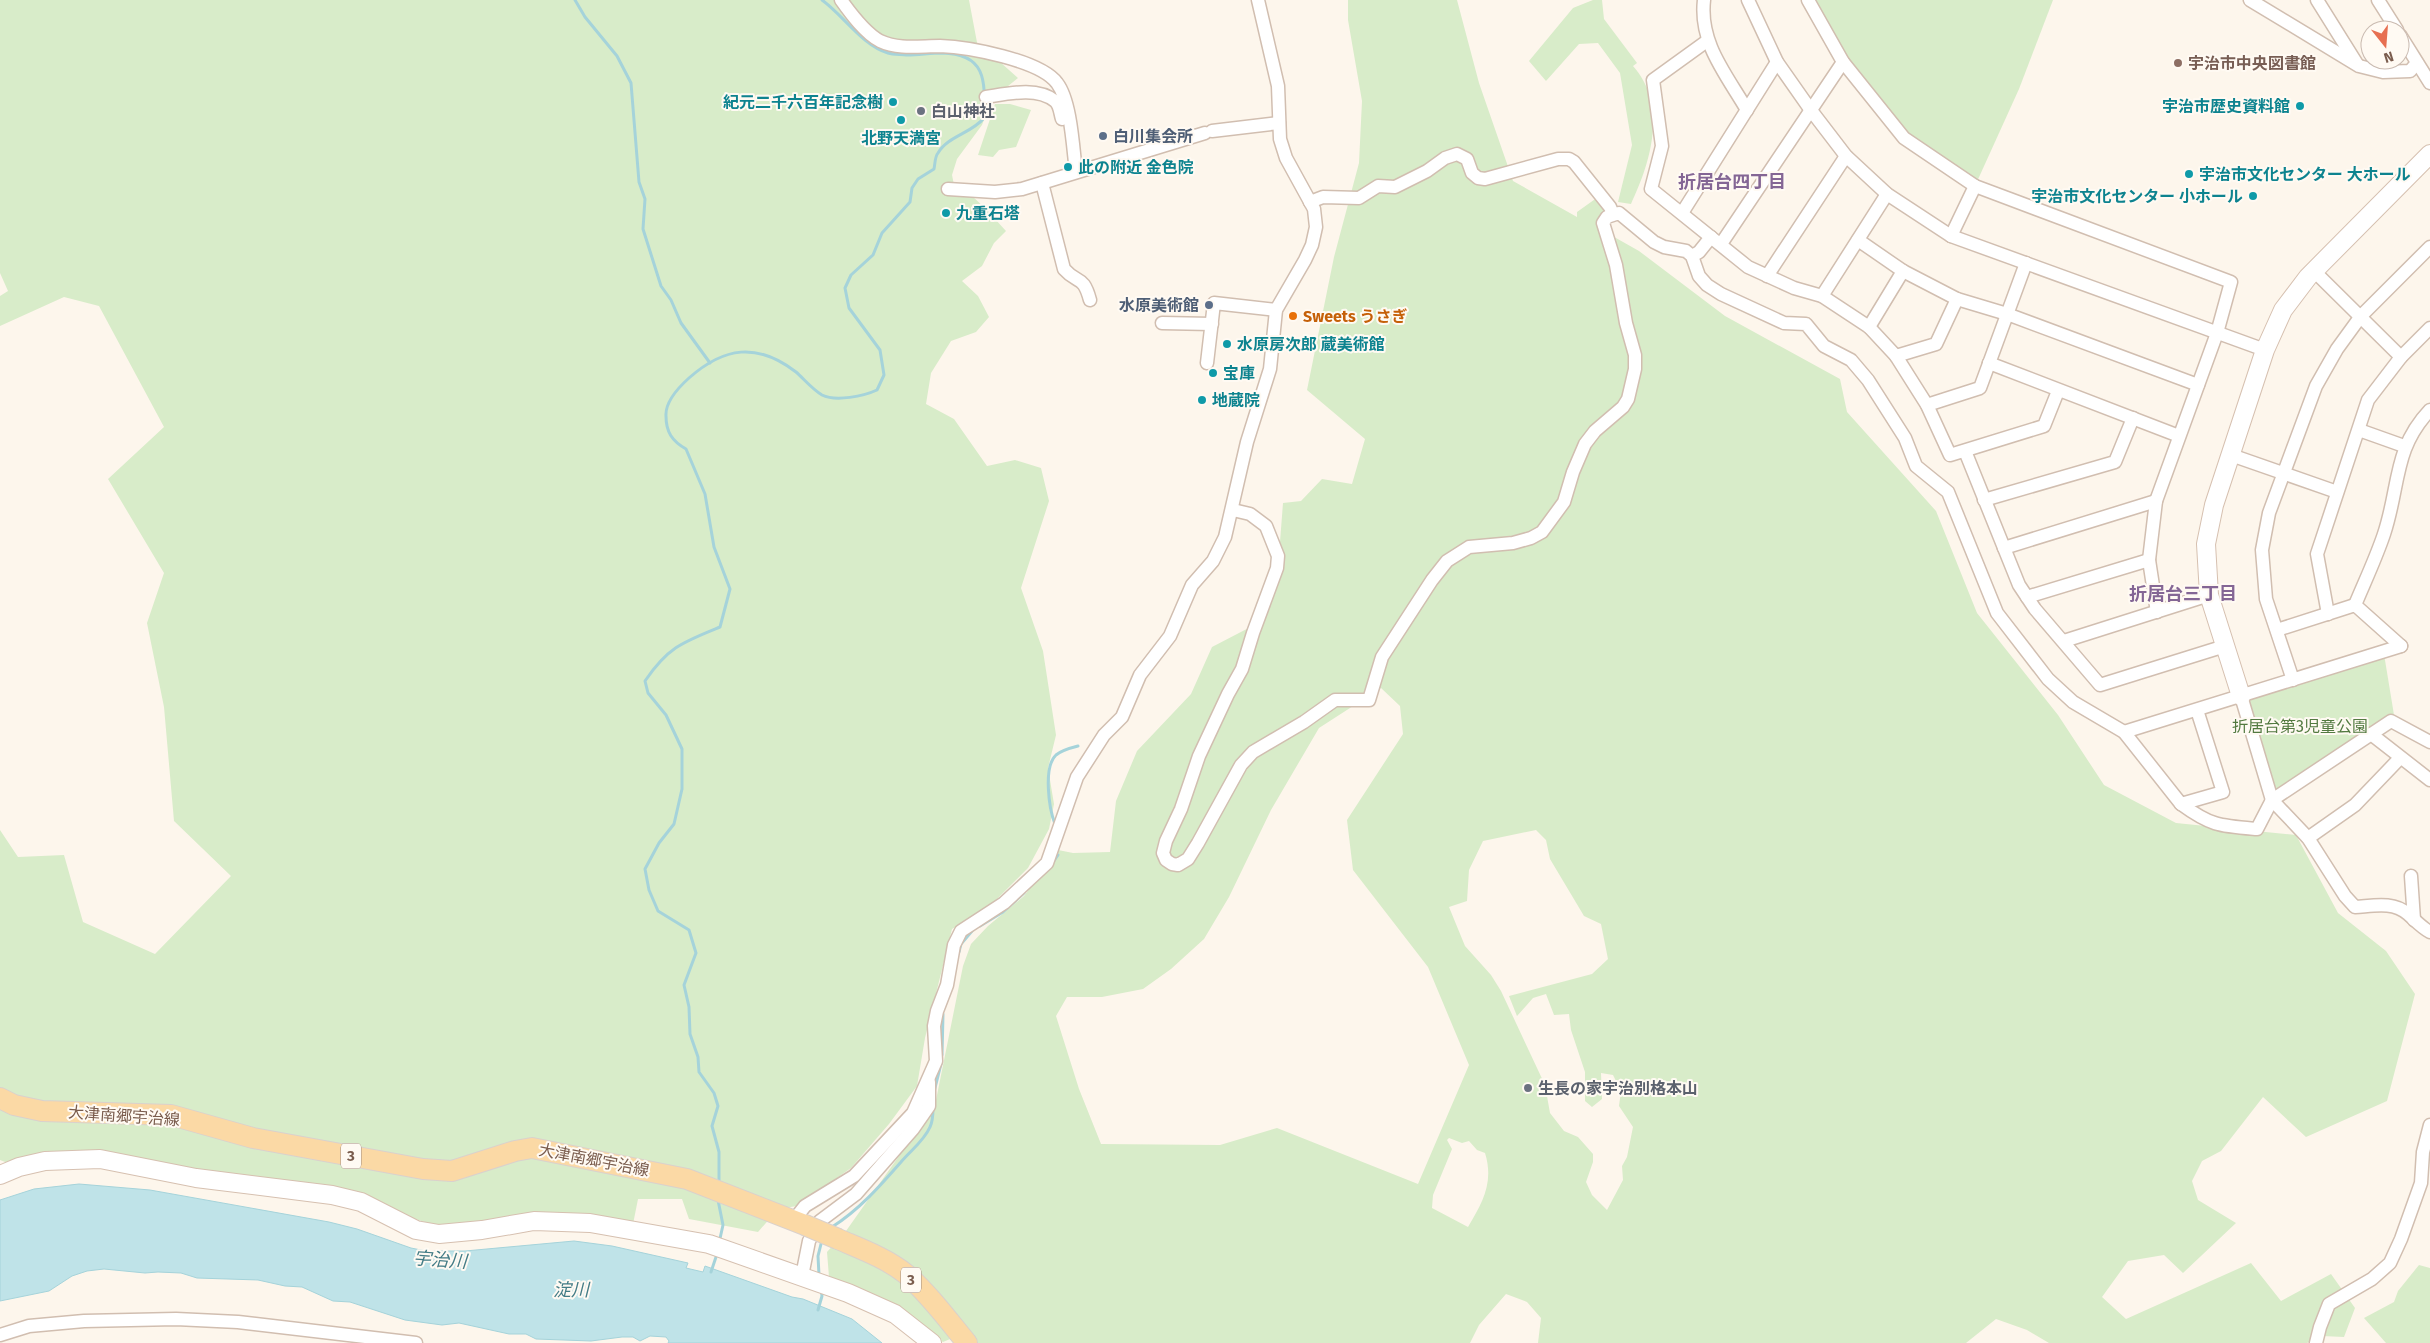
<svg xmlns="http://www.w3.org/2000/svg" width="2430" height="1343" viewBox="0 0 2430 1343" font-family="'Fira Sans','Noto Sans JP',sans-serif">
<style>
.green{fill:#d8ecc9;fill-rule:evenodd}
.water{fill:#bfe3e8;stroke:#a5d3da}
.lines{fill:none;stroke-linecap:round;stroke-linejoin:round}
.stream{stroke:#a5d3da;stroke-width:3}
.street-casing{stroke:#d1beb0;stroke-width:15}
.secondary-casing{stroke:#d6c0b0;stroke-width:20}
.primary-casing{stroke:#dad1cd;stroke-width:22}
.street{stroke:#fff;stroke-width:12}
.secondary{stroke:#fff;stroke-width:18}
.primary{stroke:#fbd9a5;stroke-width:20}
.primary-bridge-casing{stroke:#dad1cd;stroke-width:22;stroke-linecap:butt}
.primary-bridge{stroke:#fbd9a5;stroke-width:20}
.education-dot{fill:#8d6e63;stroke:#fffaf3;stroke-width:2}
.culture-dot{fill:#0f9aa8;stroke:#fffaf3;stroke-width:2}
.worship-dot{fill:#6b7280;stroke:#fffaf3;stroke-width:2}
.service-dot{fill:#5c6f8a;stroke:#fffaf3;stroke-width:2}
.food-dot{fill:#e8710a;stroke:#fffaf3;stroke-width:2}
.labels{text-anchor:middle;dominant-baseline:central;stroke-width:4;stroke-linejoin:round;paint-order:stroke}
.shield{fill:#fffaf3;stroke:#a28b7f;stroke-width:1}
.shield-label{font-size:15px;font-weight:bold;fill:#7a5c4d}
.education-label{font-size:16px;font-weight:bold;fill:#785e54;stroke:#fffaf3;text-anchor:start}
.culture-label{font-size:16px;font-weight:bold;fill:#0d838f;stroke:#fffaf3;text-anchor:start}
.worship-label{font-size:16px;font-weight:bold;fill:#5b616d;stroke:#fffaf3;text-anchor:start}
.service-label{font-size:16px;font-weight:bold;fill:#4e5e75;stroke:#fffaf3;text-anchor:start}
.food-label{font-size:16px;font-weight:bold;fill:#c56008;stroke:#fffaf3;text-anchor:start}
.park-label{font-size:16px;fill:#537a41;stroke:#fffaf3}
.street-label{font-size:16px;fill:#7a5c4d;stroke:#fffaf3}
.neighbourhood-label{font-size:18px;font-weight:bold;fill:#846695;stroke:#fffaf3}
.water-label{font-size:18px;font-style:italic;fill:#437c86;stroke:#fffaf3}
</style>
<rect width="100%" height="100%" fill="#fdf6ec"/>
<g class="green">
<path d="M0 0H969L979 53 1000 62 1018 78 992 99 982 125 957 159 952 175 954 185C976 195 990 214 1006 231L994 243 982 266 962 281 978 296 989 317 976 332 951 341 931 373 926 404 954 419 987 466 1015 460 1041 468 1049 501 1021 588 1043 651 1056 735 1048 768 1054 804 1049 829 1028 868 988 908 952 929 925 1038 917 1086 889 1124 851 1168 797 1206 778 1209 758 1232 689 1219 682 1199H638L633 1224 438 1226 340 1196 137 1158 18 1167 0 1160V830L18 857 64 855 83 922 155 954 231 876 174 821 164 707 147 623 164 573 108 479 164 427 99 306 64 297 0 326V296L8 291 0 273Z"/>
<path d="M1348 0H1457L1479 83 1513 181 1577 217V212L1598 197 1608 210 1596 221 1600 229 1639 251 1725 316 1840 379 1847 412 1936 511 1977 613 2058 715 2104 785 2176 823 2296 835 2338 913 2386 951 2415 994 2387 1101 2306 1137 2263 1097 2221 1151 2202 1161 2192 1181 2198 1200 2236 1223 2183 1273 2164 1255 2128 1261 2102 1297 2126 1319 2251 1263 2281 1301 2331 1274 2355 1308 2344 1337 2322 1336 2307 1343H2049L2027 1330 1996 1319 1966 1343H1538L1541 1318 1527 1302 1506 1294 1479 1325 1470 1343H976L967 1332 943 1342 894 1304 829 1277 827 1252 846 1231 935 1105 963 966 971 944 988 926 1024 896 1058 850 1073 853 1110 852 1116 801 1137 751 1191 694 1212 647 1264 620 1283 564 1280 542 1283 503 1301 501 1322 479 1352 484 1365 439 1307 390 1334 257 1359 163 1362 101 1348 20ZM1381 688 1400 706 1403 734 1347 820 1353 870 1428 967 1469 1065 1418 1184 1277 1128 1220 1145 1101 1144 1079 1089 1056 1016 1067 997H1102L1143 989 1171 969 1204 939 1229 897 1271 810 1319 728ZM1536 830 1546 840 1550 859 1584 916 1601 924 1608 959 1592 974 1509 996 1517 1016 1533 998 1546 994 1554 1015 1569 1014 1571 1030 1585 1072V1101L1592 1107 1602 1099 1601 1073 1613 1075 1621 1091 1619 1106 1633 1127 1627 1157 1622 1166 1623 1180 1607 1210 1592 1195 1586 1182 1593 1162V1154L1578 1137 1564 1131 1550 1113 1545 1085 1501 991 1491 975 1465 946 1449 907 1467 901 1469 870 1483 841ZM1449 1138 1462 1143 1469 1141 1477 1150 1485 1153C1494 1182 1483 1202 1468 1227L1432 1208 1433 1195 1452 1149 1447 1140Z"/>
<path d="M1593 0H1602L1604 19 1637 63 1633 66C1668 105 1651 162 1631 204L1618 202 1632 145 1620 73 1598 43 1579 44 1546 81 1529 61 1573 8Z"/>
<path d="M1808 0H2053L2019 89 1975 186 1904 138 1843 62Z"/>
<path d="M995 104H1010L1031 110 1016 147 999 150 993 157 978 155Z"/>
<path d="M2384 654 2394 715 2275 795 2248 701 2250 696Z"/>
<path d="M2419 1265 2430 1268V1343H2386L2364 1318 2394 1302 2398 1291Z"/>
</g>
<path class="water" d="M79 1184 150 1190 329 1222 357 1229 411 1248 426 1251H465L574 1241 612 1246 688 1263 686 1268 703 1272 705 1266 792 1297 803 1299 852 1319 882 1343H668L669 1341 666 1337 650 1336 640 1341 633 1337H622L591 1341 536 1339 526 1334H509L459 1323 442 1325 405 1320 350 1302 333 1301 302 1287 285 1286 258 1280 197 1278 181 1273 158 1272 145 1273 104 1269 87 1271 72 1276 49 1291 0 1301V1200L34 1189Z"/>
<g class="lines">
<g class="stream">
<path d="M575 0 585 17 617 56 631 83 639 182 645 199 643 229 661 286 671 300 681 323 710 363"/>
<path d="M1055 824C1049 809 1043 767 1056 755 1062 750 1070 748 1078 746"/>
<path d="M1051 865 1058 855"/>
<path d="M980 926 1003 912 1024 893"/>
<path d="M959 952 961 944 972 931"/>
<path d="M942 1055 943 1014"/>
<path d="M934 1092 941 1064"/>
<path d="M719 1184V1152L712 1126 718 1106 714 1093 699 1072 698 1057 690 1034 689 1007 684 985 696 953 689 930 658 911 649 890 645 869 659 843 674 824 682 789V749L666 715 648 693 645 681C668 647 683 642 720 627L730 589 714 547 705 494 686 449C672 441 666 432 666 416 665 401 679 387 689 378 724 347 757 342 796 372 804 379 812 389 822 395 836 402 864 396 877 390L884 375 880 350 849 308 845 288 851 275 873 255 882 233 910 202 912 188 918 179 934 169C935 164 935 156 938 153 948 136 972 133 984 118 985 81 987 54 942 53 930 53 919 55 907 55 901 54 894 55 888 53 862 45 844 16 822 0"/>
<path d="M718 1200 723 1225 719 1243"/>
<path d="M832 1227C859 1210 880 1186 901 1162 911 1150 924 1141 930 1127 933 1121 933 1114 933 1108"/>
<path d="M711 1272 717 1254"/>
<path d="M819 1275 818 1256 822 1240"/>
<path d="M818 1310 822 1296 821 1289"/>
</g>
<defs>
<g id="street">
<path d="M841 0C851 14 865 33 880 41 899 50 920 46 940 46 968 47 1040 60 1057 83 1071 101 1073 148 1076 172"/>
<path d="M1704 0C1699 43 1726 74 1747 110"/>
<path d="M1748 0 1777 62 1810 109 1846 156 1887 194 1951 236 2265 350"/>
<path d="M1808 0 1843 62 1904 138 1975 186 2231 282 2217 333 2156 501 2149 560 2157 612"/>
<path d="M2250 0 2359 66 2383 72 2410 71 2417 63"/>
<path d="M2317 0 2357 64"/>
<path d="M2378 0 2397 30"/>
<path d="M2400 35 2430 83"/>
<path d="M1707 41 1653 80 1662 146 1651 189 1748 267 1794 288 1822 296 1869 327 1896 356 1927 405 1950 455 2044 426 2058 391"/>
<path d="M986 97C1006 94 1037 86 1055 101 1060 105 1060 113 1062 119"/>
<path d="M1212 131 1279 123"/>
<path d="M1042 183 1064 269C1078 285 1083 274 1090 300"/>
<path d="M948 189 995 192 1022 189 1205 133"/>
<path d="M1310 202 1323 197 1359 198 1378 186 1395 187 1427 171 1445 158 1457 154 1467 159 1472 173 1478 178 1485 179 1558 159H1569L1574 162 1610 207 1613 214"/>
<path d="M1682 213 1777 62"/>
<path d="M1951 236 1975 186"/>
<path d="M1858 240 1903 271 1957 299 2007 314 2198 385"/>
<path d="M1721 244 1843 62"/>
<path d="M1692 256 1699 252 1711 237"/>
<path d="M2314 271 2401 357"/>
<path d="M1767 276 1846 156"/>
<path d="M1822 296 1887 194"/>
<path d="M1162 323 1212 324"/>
<path d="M1869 327 1903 271"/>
<path d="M1896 356 1936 344 1957 299"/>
<path d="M1207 363 1214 303 1276 310"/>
<path d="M1989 363 2179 436"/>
<path d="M1927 405 1980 388 2026 263"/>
<path d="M2359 430 2404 446"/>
<path d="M1965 451 2019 585 2035 609 2100 685 2225 646"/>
<path d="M2231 455 2337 492"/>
<path d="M1984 500 2115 462 2133 418"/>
<path d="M1233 510 1250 514 1266 526 1278 556 1277 568 1253 633 1242 669 1228 694 1199 756 1181 809 1166 841 1163 853 1166 860 1172 864 1178 865 1188 859 1198 843 1241 765 1253 752 1304 722 1335 700H1369L1382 657 1432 580 1447 561 1469 547 1513 543 1531 538 1542 532 1564 502 1573 472 1585 444 1595 431 1623 407 1628 399 1635 369V355L1626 323 1616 265 1603 223 1607 217 1619 213 1654 242 1664 247 1686 251 1692 256 1699 276 1707 285 1721 294 1784 323 1806 324 1824 346 1851 360 1868 380 1905 438 1916 466 1948 492 1997 613 2048 679 2073 702 2124 732 2181 804 2223 792 2197 710"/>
<path d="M2004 548 2156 501"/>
<path d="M2027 597 2149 560"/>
<path d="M2355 605C2365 581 2376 558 2384 534 2400 486 2393 449 2430 410"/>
<path d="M2328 614 2317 554 2368 400 2401 357 2430 328"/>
<path d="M2277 630 2355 605 2401 646"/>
<path d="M2064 641 2209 595"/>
<path d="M2293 680 2266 599 2262 550 2269 513 2316 386 2337 349 2361 316 2430 247"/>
<path d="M2241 696 2272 800 2308 838 2345 896 2355 907C2373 906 2393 901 2408 914 2416 921 2421 927 2430 932"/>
<path d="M2124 732 2401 646"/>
<path d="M2371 734 2430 780"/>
<path d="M2181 804C2211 826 2220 826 2257 829L2272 800 2391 721 2430 742"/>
<path d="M2308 838 2355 805 2400 758"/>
<path d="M2411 876 2414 920"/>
<path d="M794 1220 805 1206 854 1176 913 1113 936 1061 934 1026 937 1011 947 985 954 945 961 931 1004 903 1047 863 1077 777 1104 735 1122 717 1140 675 1170 636 1192 585 1213 561 1225 537 1247 442 1270 369 1276 310 1305 260 1312 245 1316 227 1314 209 1286 158 1280 139 1278 86 1258 0"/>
<path d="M802 1276 809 1241 820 1221 856 1194 913 1129 929 1106V1082"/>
<path d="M0 1335 29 1326 84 1321 176 1319 238 1322 416 1343"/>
<path d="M2316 1343 2320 1327 2329 1304 2372 1279 2390 1263 2401 1239 2421 1183 2423 1152 2430 1125"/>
</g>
<g id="secondary">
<path d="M2241 696 2209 595 2206 544 2214 505 2265 350 2283 310 2308 277 2430 154"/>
<path d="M0 1175 19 1167 45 1161 100 1159 196 1178 332 1195 361 1202 416 1230 439 1234 482 1230 534 1221 590 1223 709 1244 848 1293 895 1314 932 1343"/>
</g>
<g id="primary">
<path d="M0 1098 14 1105 42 1111 171 1115 253 1138 423 1169 452 1171 515 1151 532 1148 687 1179 805 1225"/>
<path d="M838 1239C861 1249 886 1258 906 1274 929 1294 948 1320 967 1343"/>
</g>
</defs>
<use href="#street" class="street-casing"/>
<use href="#secondary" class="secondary-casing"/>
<use href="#primary" class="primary-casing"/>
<use href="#street" class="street"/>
<use href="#secondary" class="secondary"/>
<use href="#primary" class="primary"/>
<defs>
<path id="primary-bridge" d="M805 1225 838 1239"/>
</defs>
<use href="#primary-bridge" class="primary-bridge-casing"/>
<use href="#primary-bridge" class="primary-bridge"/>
</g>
<circle class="education-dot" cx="2178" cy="63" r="5"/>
<g class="culture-dot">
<circle cx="893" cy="102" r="5"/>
<circle cx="2300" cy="106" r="5"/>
<circle cx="901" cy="120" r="5"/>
<circle cx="1068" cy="167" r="5"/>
<circle cx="2189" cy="174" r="5"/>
<circle cx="2253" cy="196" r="5"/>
<circle cx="946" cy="213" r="5"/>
<circle cx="1227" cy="344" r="5"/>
<circle cx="1213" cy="373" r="5"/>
<circle cx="1202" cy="400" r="5"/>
</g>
<g class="worship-dot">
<circle cx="921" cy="111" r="5"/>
<circle cx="1528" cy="1088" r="5"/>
</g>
<g class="service-dot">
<circle cx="1103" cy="136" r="5"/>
<circle cx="1209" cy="305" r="5"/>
</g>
<circle class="food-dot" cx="1293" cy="316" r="5"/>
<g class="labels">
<g class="shield">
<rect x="341" y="1143.5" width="20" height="25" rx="4"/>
<rect x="901" y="1267.5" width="20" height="25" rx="4"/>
</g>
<g class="shield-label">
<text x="351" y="1156">3</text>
<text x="911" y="1280">3</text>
</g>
<g class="education-label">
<text x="2188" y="63">宇治市中央図書館</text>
</g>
<g class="culture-label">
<text x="883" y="102" text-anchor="end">紀元二千六百年記念樹</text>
<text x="2290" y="106" text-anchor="end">宇治市歴史資料館</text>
<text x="901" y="138" text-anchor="middle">北野天満宮</text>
<text x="1078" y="167">此の附近 金色院</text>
<text x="2199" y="174">宇治市文化センター 大ホール</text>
<text x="2243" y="196" text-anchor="end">宇治市文化センター 小ホール</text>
<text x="956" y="213">九重石塔</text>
<text x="1237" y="344">水原房次郎 蔵美術館</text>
<text x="1223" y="373">宝庫</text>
<text x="1212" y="400">地蔵院</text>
</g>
<g class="worship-label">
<text x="931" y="111">白山神社</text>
<text x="1538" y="1088">生長の家宇治別格本山</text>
</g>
<g class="service-label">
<text x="1113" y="136">白川集会所</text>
<text x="1199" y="305" text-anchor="end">水原美術館</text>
</g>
<g class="food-label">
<text x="1303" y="316">Sweets うさぎ</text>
</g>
<g class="park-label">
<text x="2300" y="726">折居台第3児童公園</text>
</g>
<g class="street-label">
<text transform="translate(124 1116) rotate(4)">大津南郷宇治線</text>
<text transform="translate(594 1160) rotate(11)">大津南郷宇治線</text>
</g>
<g class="neighbourhood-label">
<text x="1732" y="182">折居台四丁目</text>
<text x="2183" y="594">折居台三丁目</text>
</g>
<g class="water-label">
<text transform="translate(440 1260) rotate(4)">宇治川</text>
<text x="571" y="1290">淀川</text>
</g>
</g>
<g transform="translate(2385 45) rotate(163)"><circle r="24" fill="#fffaf3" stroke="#cabbb1"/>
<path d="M0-4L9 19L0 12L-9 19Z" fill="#e76f51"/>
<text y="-8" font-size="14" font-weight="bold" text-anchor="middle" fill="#7a5c4d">N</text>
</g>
</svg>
